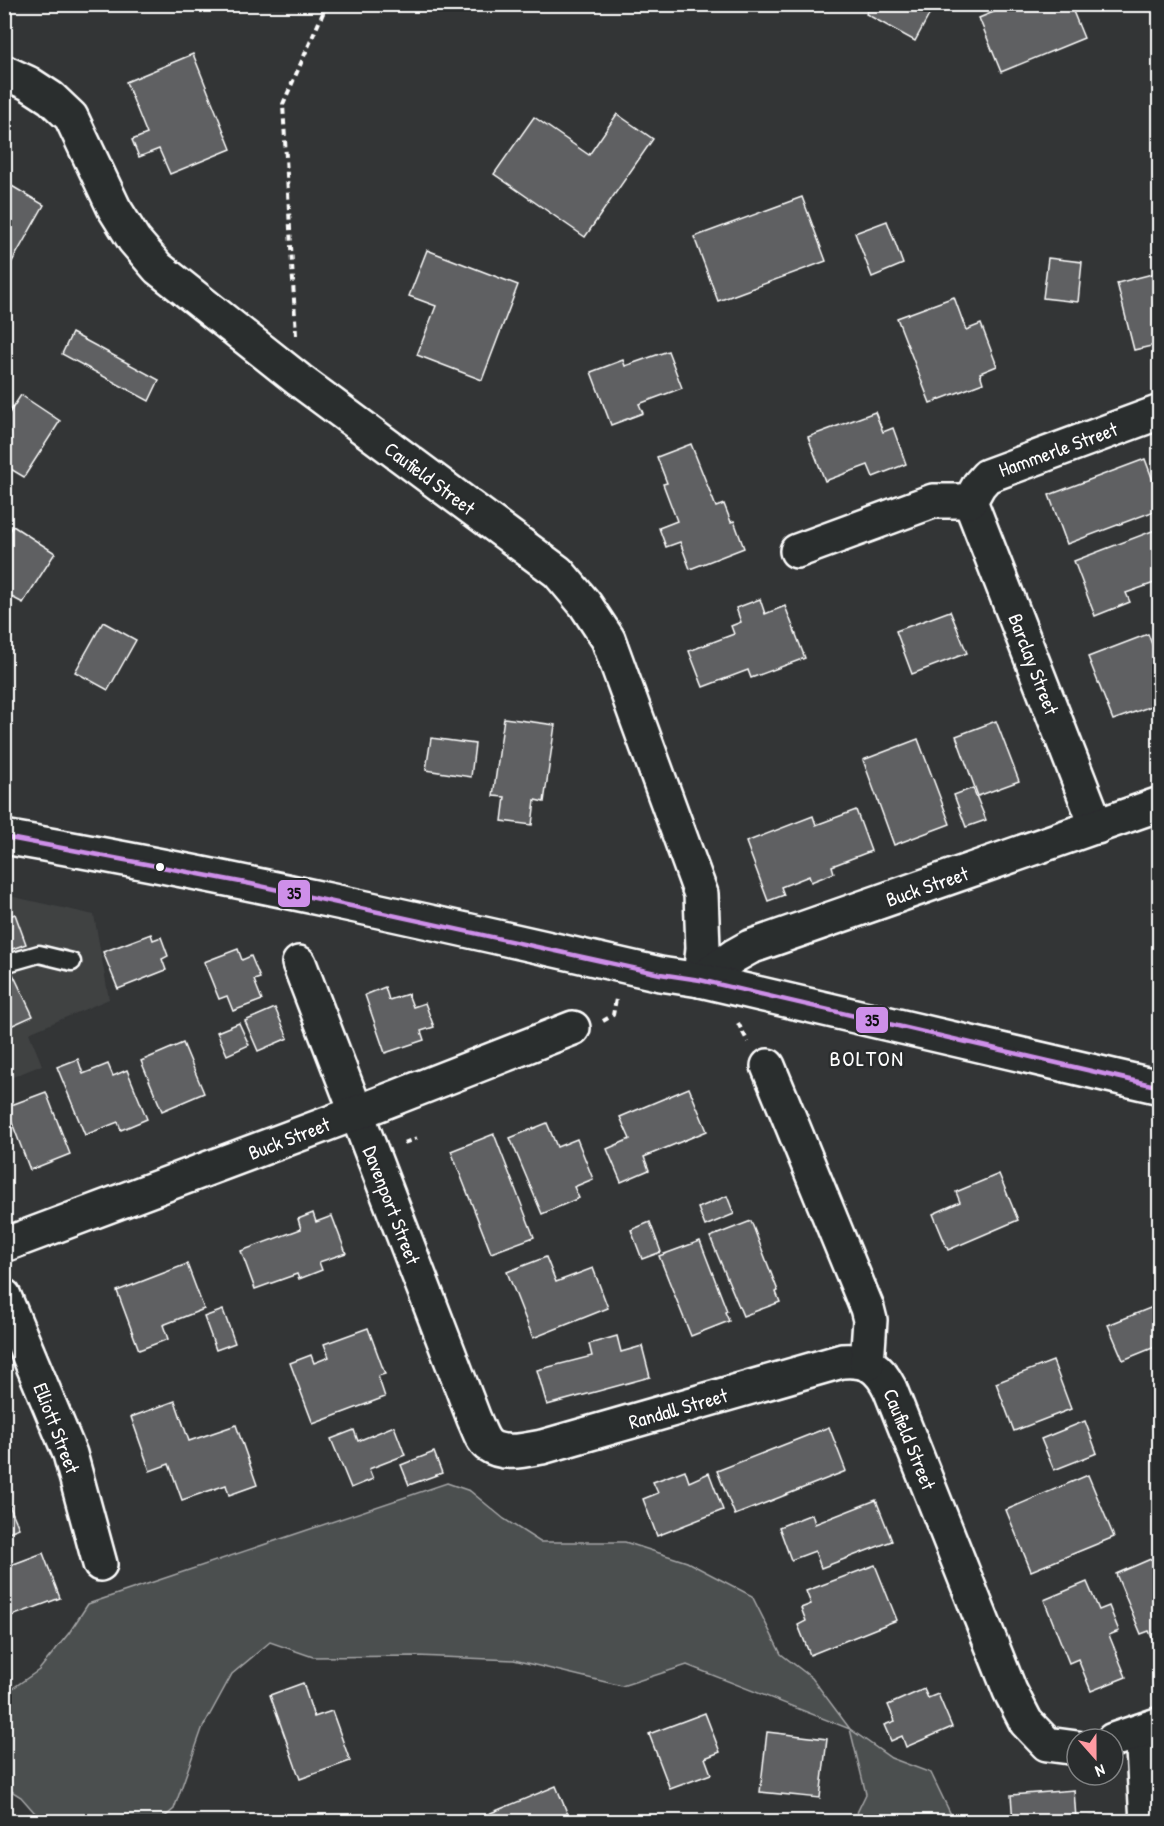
<svg xmlns="http://www.w3.org/2000/svg" width="1164" height="1826" viewBox="0 0 1164 1826" font-family="'Patrick Hand',sans-serif">
<style>
.built{fill:#404243}
.green{fill:#4c4f50;stroke:#a6a7a8;stroke-width:1.5}
.building{fill:#5f6162;stroke:#fff;stroke-width:1.5}
.lines{fill:none;stroke-linecap:round;stroke-linejoin:round}
.lane-casing{stroke:#fff;stroke-width:21}
.street-casing{stroke:#fff;stroke-width:38}
.primary-casing{stroke:#fff;stroke-width:38}
.path{stroke:#fff;stroke-width:4;stroke-dasharray:6 4.5;stroke-linecap:butt}
.lane{stroke:#2a2d2e;stroke-width:16}
.street{stroke:#2a2d2e;stroke-width:33}
.primary{stroke:#2a2d2e;stroke-width:33}
.bus-1-casing{stroke:#2a2d2e;stroke-width:9}
.bus-1{stroke:#ce8fe9;stroke-width:4.5}
.bus-dot{fill:#fff;stroke:#2a2d2e;stroke-width:2}
.labels{text-anchor:middle;dominant-baseline:central;stroke-width:5;stroke-linejoin:round;paint-order:stroke}
.street-label{font-size:20px;fill:#fff;stroke:#2a2d2e}
.quarter-label{font-size:22px;letter-spacing:1.5px;fill:#fff;stroke:#2a2d2e}
.line-badge{stroke:#2a2d2e;stroke-width:2}
.pale-badge-label{font-size:16px;text-anchor:middle;font-weight:bold;fill:#111}
</style>
<rect width="100%" height="100%" fill="#333536"/>
<filter id="ink" filterUnits="userSpaceOnUse"><feTurbulence type="fractalNoise" baseFrequency=".0167" numOctaves="2"/><feDisplacementMap in="SourceGraphic" scale="12" xChannelSelector="R" yChannelSelector="G"/><feConvolveMatrix kernelMatrix="1 2 1 2 8 2 1 2 1" color-interpolation-filters="sRGB"/></filter>
<g filter="url(#ink)">
<path class="built" d="M5 895 94 915 109 999 29 1033 42 1065 5 1080Z"/>
<path class="green" d="M447 1483 470 1491 504 1519 540 1542H625L687 1562 752 1596 781 1654 812 1678 850 1729 891 1758 931 1773 954 1821H853L866 1794 850 1729 687 1665 622 1686 514 1660 417 1656 313 1657 270 1642 232 1674 202 1729 174 1809 160 1821H42L21 1797 5 1787V1691L10 1690 39 1670 69 1633 88 1604Z"/>
<g class="building">
<path d="M871 4H935L915 41 866 14Z"/>
<path d="M1013 4H1070L1084 38 1001 72 979 18Z"/>
<path d="M193 54 231 149 170 174 159 149 139 157 132 140 147 134 126 82Z"/>
<path d="M617 114 653 139 585 237 494 174 534 117 589 155Z"/>
<path d="M5 182 44 205 9 267 4 266Z"/>
<path d="M802 197 826 261 718 301 694 237Z"/>
<path d="M887 221 903 264 872 277 855 233Z"/>
<path d="M427 250 518 285 482 380 417 355 436 306 409 296Z"/>
<path d="M1048 258 1082 262 1078 302 1043 298Z"/>
<path d="M1160 272V344L1134 350 1117 283Z"/>
<path d="M954 297 966 330 981 324 997 366 980 373 983 383 930 403 897 318Z"/>
<path d="M72 333 159 380 149 401 62 354Z"/>
<path d="M668 351 682 388 639 404 643 413 611 425 591 372 623 360 625 366Z"/>
<path d="M21 395 60 421 24 477 4 465V421Z"/>
<path d="M875 412 883 432 893 428 906 464 873 477 868 465 825 481 808 437Z"/>
<path d="M691 444 716 507 724 504 731 522 734 521 744 548 690 569 680 542 666 547 659 528 677 521 663 484 667 483 657 457Z"/>
<path d="M1145 459 1160 499V509L1067 544 1049 495Z"/>
<path d="M13 526 55 553 23 603 4 593V540Z"/>
<path d="M1160 528V581L1126 593 1130 602 1095 616 1074 561Z"/>
<path d="M760 599 765 614 785 606 805 658 751 678 748 670 703 687 689 651 734 634 731 626 741 622 736 608Z"/>
<path d="M950 611 967 653 912 674 896 631Z"/>
<path d="M103 622 136 640 108 690 75 672Z"/>
<path d="M1148 634 1160 665V703L1113 720 1088 657Z"/>
<path d="M504 718 555 725 544 802 535 800 532 825 502 821 505 797 493 796Z"/>
<path d="M996 721 1019 781 978 796 956 736Z"/>
<path d="M431 738 475 744 471 777 426 770Z"/>
<path d="M918 739 950 824 894 845 863 760Z"/>
<path d="M973 788 986 820 966 827 954 795Z"/>
<path d="M856 810 871 851 832 866 834 873 811 882 809 876 781 887 784 895 768 901 746 842 813 816 816 825Z"/>
<path d="M15 914 26 944 4 952V918Z"/>
<path d="M151 934 153 940 161 937 168 956 162 959 166 970 118 989 103 952Z"/>
<path d="M238 949 242 960 251 956 260 978 254 980 262 1000 233 1011 227 996 219 999 204 962Z"/>
<path d="M13 974 33 1016 4 1029V978Z"/>
<path d="M385 987 389 1000 408 994 413 1007 425 1003 434 1027 421 1031 424 1040 385 1053 365 995Z"/>
<path d="M275 1008 288 1038 258 1051 245 1021Z"/>
<path d="M239 1023 249 1045 227 1055 217 1032Z"/>
<path d="M183 1043 204 1093 162 1111 141 1061Z"/>
<path d="M78 1059 83 1074 108 1064 113 1076 127 1070 147 1119 121 1130 118 1122 85 1135 57 1067Z"/>
<path d="M689 1088 707 1131 644 1157 649 1170 621 1182 607 1149 630 1139 620 1117Z"/>
<path d="M46 1092 70 1154 30 1170 6 1107Z"/>
<path d="M547 1123 557 1147 577 1139 593 1179 574 1187 579 1198 542 1214 510 1138Z"/>
<path d="M494 1134 534 1237 491 1253 451 1151Z"/>
<path d="M999 1174 1018 1220 948 1250 933 1214 960 1202 956 1192Z"/>
<path d="M727 1196 734 1214 705 1226 698 1208Z"/>
<path d="M313 1213 316 1222 332 1216 346 1253 319 1262 322 1270 299 1279 297 1274 255 1289 241 1251 301 1229 298 1219Z"/>
<path d="M751 1221 778 1291 776 1292 780 1302 743 1316 710 1237Z"/>
<path d="M650 1222 661 1252 642 1259 631 1230Z"/>
<path d="M700 1241 727 1311 725 1312 729 1321 691 1336 659 1256Z"/>
<path d="M546 1257 556 1282 593 1268 608 1308 533 1338 507 1272Z"/>
<path d="M187 1264 204 1309 163 1325 168 1339 139 1350 117 1291Z"/>
<path d="M1160 1304V1345L1123 1360 1108 1325Z"/>
<path d="M223 1310 235 1343 216 1350 204 1317Z"/>
<path d="M368 1328 385 1374 378 1376 385 1397 313 1424 290 1363 311 1355 314 1363 329 1357 324 1344Z"/>
<path d="M617 1336 621 1352 642 1346 650 1377 547 1405 537 1370 592 1356 589 1344Z"/>
<path d="M1053 1361 1071 1409 1014 1431 996 1383Z"/>
<path d="M175 1401 189 1441 236 1425 257 1485 229 1495 226 1485 182 1500 169 1464 150 1471 131 1417Z"/>
<path d="M1085 1421 1097 1453 1054 1470 1041 1439Z"/>
<path d="M394 1426 405 1455 369 1469 373 1479 351 1488 331 1439 354 1430 358 1441Z"/>
<path d="M829 1427 846 1471 735 1515 717 1471Z"/>
<path d="M434 1452 442 1473 409 1485 401 1465Z"/>
<path d="M685 1470 689 1482 709 1473 723 1510 657 1536 643 1499 658 1493 653 1482Z"/>
<path d="M1088 1475 1114 1537 1031 1571 1006 1510Z"/>
<path d="M4 1493 19 1528 4 1534Z"/>
<path d="M876 1500 892 1541 821 1568 815 1551 791 1560 779 1527 812 1514 815 1524Z"/>
<path d="M4 1549 11 1565 43 1553 60 1598 4 1619Z"/>
<path d="M1160 1555V1656L1149 1631 1141 1634 1116 1574Z"/>
<path d="M875 1565 897 1620 810 1655 798 1625 806 1621 801 1608 811 1604 806 1591Z"/>
<path d="M1087 1582 1099 1610 1109 1606 1119 1631 1109 1635 1126 1677 1091 1691 1078 1659 1069 1663 1044 1600Z"/>
<path d="M303 1683 314 1717 332 1711 350 1761 300 1779 270 1695Z"/>
<path d="M924 1689 928 1698 938 1694 952 1727 906 1747 902 1736 891 1741 884 1725 895 1721 888 1705Z"/>
<path d="M705 1713 720 1752 705 1758 711 1774 670 1789 649 1734Z"/>
<path d="M767 1732 827 1739 820 1798 760 1792Z"/>
<path d="M556 1786 571 1822H477L476 1819Z"/>
<path d="M1074 1790 1076 1819 1093 1817V1822H1013L1011 1795Z"/>
</g>
<g class="lines">
<defs>
<path id="lane" d="M4 964 39 954 72 962"/>
<g id="street">
<path d="M4 72 28 83 51 98 71 117 114 208 134 240 158 268 299 380 558 572 585 604 608 639 701 894 703 948 700 980"/>
<path d="M970 501 1097 827"/>
<path d="M797 551 933 501H970L979 485 987 476 1160 412"/>
<path d="M299 963 474 1419C478 1427 481 1439 488 1445 503 1456 526 1450 542 1447L842 1361C868 1359 879 1367 890 1389L1010 1691 1026 1722 1047 1744 1077 1748"/>
<path d="M700 980 734 956 750 947 1160 804"/>
<path d="M768 1066 867 1308 870 1320 867 1364"/>
<path d="M4 1245 356 1113 573 1028"/>
<path d="M4 1296 70 1454 100 1564"/>
<path d="M1142 1731 1147 1822"/>
<path d="M1113 1740 1160 1724"/>
</g>
<path id="primary" d="M4 837C225 875 442 924 660 974L700 980 1160 1087"/>
</defs>
<use href="#lane" class="lane-casing"/>
<use href="#street" class="street-casing"/>
<use href="#primary" class="primary-casing"/>
<g class="path">
<path d="M296 335 283 104 327 4"/>
<path d="M603 1021 613 1015 616 999"/>
<path d="M738 1023 748 1042"/>
<path d="M404 1143 417 1138"/>
</g>
<use href="#lane" class="lane"/>
<use href="#street" class="street"/>
<use href="#primary" class="primary"/>
<defs>
<path id="bus-1" d="M4 837 251 884 660 974 700 980 1160 1087"/>
</defs>
<use href="#bus-1" class="bus-1-casing"/>
<use href="#bus-1" class="bus-1"/>
</g>
</g>
<circle class="bus-dot" cx="160" cy="867" r="5"/>
<g class="labels">
<g class="street-label">
<text transform="translate(1058 449) rotate(-20)">Hammerle Street</text>
<text transform="translate(430 478) rotate(37)">Caufield Street</text>
<text transform="translate(1034 664) rotate(69)">Barclay Street</text>
<text transform="translate(927 886) rotate(-19)">Buck Street</text>
<text transform="translate(289 1138) rotate(-21)">Buck Street</text>
<text transform="translate(392 1205) rotate(69)">Davenport Street</text>
<text transform="translate(678 1408) rotate(-16)">Randall Street</text>
<text transform="translate(57 1428) rotate(69)">Elliott Street</text>
<text transform="translate(910 1439) rotate(68)">Caufield Street</text>
</g>
<g class="quarter-label">
<text x="867" y="1058">BOLTON</text>
</g>
</g>
<g class="line-badge">
<rect x="277" y="879" width="34" height="29" rx="6" fill="#ce8fe9"/>
<rect x="855" y="1006" width="34" height="28" rx="6" fill="#ce8fe9"/>
</g>
<g class="pale-badge-label">
<text x="294" y="899">35</text>
<text x="872" y="1026">35</text>
</g>
<rect width="1164" height="1826" fill="none" stroke="#2a2d2e" stroke-width="24"/>
<rect x="12" y="12" width="1140" height="1802" fill="none" stroke="#fff" stroke-width="2" filter="url(#ink)"/>
<g transform="translate(1095 1757) rotate(159)"><circle r="28" fill="#2a2d2e" stroke="#7f8182" stroke-width="1.5"/>
<path d="M0-4.5L10 22L0 15L-10 22Z" fill="#ff9aa2"/>
<text y="-9" font-size="16" font-weight="bold" text-anchor="middle" fill="#ffffff">N</text>
</g>
</svg>
